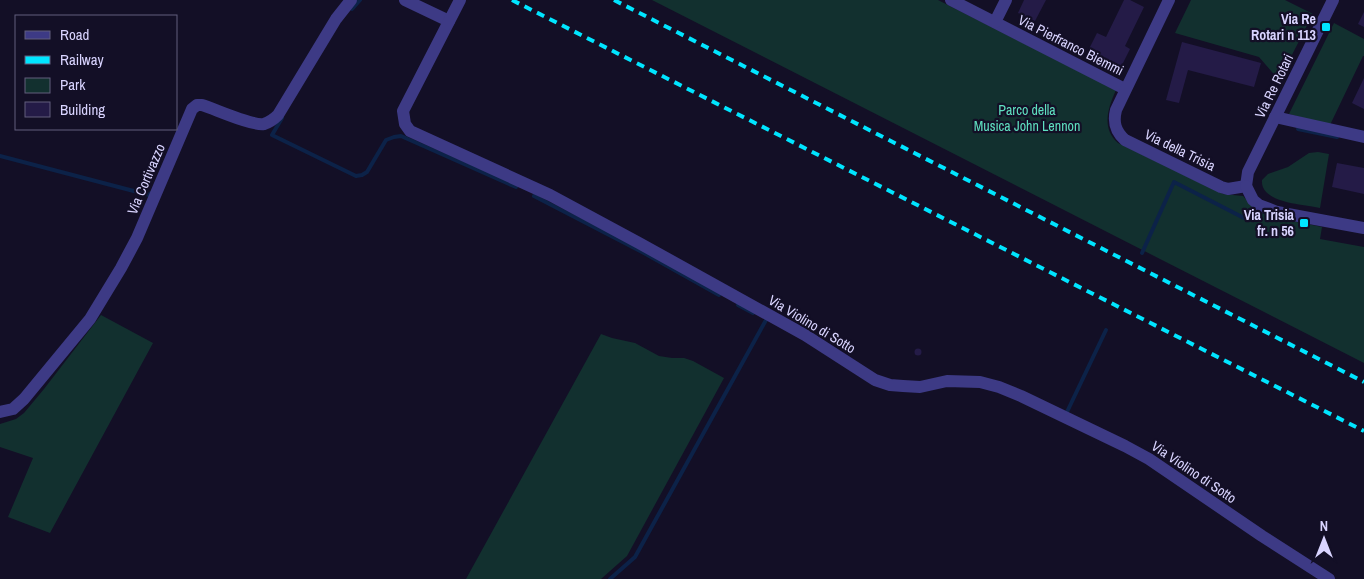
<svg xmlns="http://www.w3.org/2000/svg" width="1364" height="579" viewBox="0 0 1364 579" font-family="'Archivo Narrow',sans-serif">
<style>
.green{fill:#12302f}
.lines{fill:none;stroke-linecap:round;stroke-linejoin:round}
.stream{stroke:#0c2248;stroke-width:4}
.building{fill:#241b47}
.minor{stroke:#3d3a85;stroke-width:12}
.rail{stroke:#00e5ff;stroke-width:4;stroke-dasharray:8 6;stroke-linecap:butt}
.poi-dot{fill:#00e5ff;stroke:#130f26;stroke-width:2}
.labels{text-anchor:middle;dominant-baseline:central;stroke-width:4.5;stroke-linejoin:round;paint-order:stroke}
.poi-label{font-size:14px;font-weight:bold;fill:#d9d4ff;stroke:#130f26;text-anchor:end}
.street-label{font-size:14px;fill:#d9d4ff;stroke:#130f26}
.park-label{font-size:14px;fill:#5fe0c0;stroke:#130f26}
</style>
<rect width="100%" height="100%" fill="#130f26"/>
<g class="green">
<path d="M652 0H938L1116 90C1108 108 1101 128 1118 143L1223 194 1243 196 1257 211 1277 218 1322 227 1320 239 1364 247V363Z"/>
<path d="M1191 0H1285L1313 14 1279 80 1259 57 1175 33Z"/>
<path d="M1334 23 1364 39V56H1363L1330 125 1289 114Z"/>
<path d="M1318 152 1329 154 1320 208C1303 204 1260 203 1262 180L1268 174 1288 167 1309 153Z"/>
<path d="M101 315 153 343 50 533 8 517 33 458 0 447V424L16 419 24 413 44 389Z"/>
<path d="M601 334 612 338 635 343 659 356 672 358H684L693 361 724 378 627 556 601 579H466Z"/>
</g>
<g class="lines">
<g class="stream">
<path d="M352 9 360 0"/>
<path d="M282 118 272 135 356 176 362 175 367 172 386 140 394 137 401 136 516 187"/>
<path d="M1298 129 1337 137"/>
<path d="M0 156 149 195 151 193"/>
<path d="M534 196 644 253 719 295"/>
<path d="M1142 253 1174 182 1244 218"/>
<path d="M738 305 753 313"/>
<path d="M1066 414 1106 330"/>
<path d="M610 579 635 557 766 320"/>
</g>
</g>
<g class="building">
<path d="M1024 0H1046L1035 21 1018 13Z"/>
<path d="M1124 0H1130L1144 7 1125 46 1130 49 1120 69 1087 53 1097 33 1106 37Z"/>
<path d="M1364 12V27L1358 24Z"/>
<path d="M1182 42 1261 63 1254 87 1188 70 1179 103 1166 100Z"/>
<path d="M1364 78V109L1352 103Z"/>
<path d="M1337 163 1364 168V194L1332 187Z"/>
<circle cx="918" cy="352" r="3.5"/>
</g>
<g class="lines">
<g class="minor">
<path d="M405 0 449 21"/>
<path d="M460 0 403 111 405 124 410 131 550 195 639 243 805 335 875 380 890 385 903 386 920 387 947 381 980 382 999 387 1021 396 1125 446 1149 459 1262 536 1329 579"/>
<path d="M951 0 1125 89"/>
<path d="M1169 0 1116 110C1113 122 1115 131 1125 140L1221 187 1228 189 1246 186"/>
<path d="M995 22 1006 0"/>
<path d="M1275 117 1364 137"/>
<path d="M1246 186 1248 172 1333 0"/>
<path d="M1246 186 1253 200 1259 205 1277 212 1364 228"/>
<path d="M0 412 13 409 24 399 90 319 121 268 137 238 192 109 197 105H202C215 109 252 126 264 124 270 122 274 119 278 115L336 19 351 0"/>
</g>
<g class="rail">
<path d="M512 0 1364 431"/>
<path d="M614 0 1364 382"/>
</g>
</g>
<g class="poi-dot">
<rect x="1321" y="22" width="10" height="10" rx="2.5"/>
<rect x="1299" y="218" width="10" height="10" rx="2.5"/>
</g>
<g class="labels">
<g class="poi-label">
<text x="1316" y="19">Via Re<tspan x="1316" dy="16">Rotari n 113</tspan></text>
<text x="1294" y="215">Via Trisia<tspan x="1294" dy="16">fr. n 56</tspan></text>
</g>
<g class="street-label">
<text transform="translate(1071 45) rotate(27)">Via Pierfranco Biemmi</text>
<text transform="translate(1274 86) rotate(-64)">Via Re Rotari</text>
<text transform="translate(1180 150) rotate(26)">Via della Trisia</text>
<text transform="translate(146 179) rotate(-67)">Via Cortivazzo</text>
<text transform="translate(812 324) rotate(31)">Via Violino di Sotto</text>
<text transform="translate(1194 472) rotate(34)">Via Violino di Sotto</text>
</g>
<g class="park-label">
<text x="1027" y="110">Parco della<tspan x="1027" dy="16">Musica John Lennon</tspan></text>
</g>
</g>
<rect x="15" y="15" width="162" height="115" fill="#130f26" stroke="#625e7d"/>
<rect x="25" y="31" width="25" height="8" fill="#3d3a85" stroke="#625e7d"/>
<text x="60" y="40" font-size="15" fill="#d9d4ff">Road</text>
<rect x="25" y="56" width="25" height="8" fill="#00e5ff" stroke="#625e7d"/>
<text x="60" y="65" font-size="15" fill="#d9d4ff">Railway</text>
<rect x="25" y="78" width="25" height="15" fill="#12302f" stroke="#625e7d"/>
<text x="60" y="90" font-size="15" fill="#d9d4ff">Park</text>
<rect x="25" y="102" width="25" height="15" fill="#241b47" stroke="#625e7d"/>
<text x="60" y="115" font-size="15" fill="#d9d4ff">Building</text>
<g transform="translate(1324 539)" stroke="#130f26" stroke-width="4" paint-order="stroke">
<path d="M0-4L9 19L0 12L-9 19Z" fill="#d9d4ff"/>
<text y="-8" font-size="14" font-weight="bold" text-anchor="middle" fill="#d9d4ff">N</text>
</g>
</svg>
